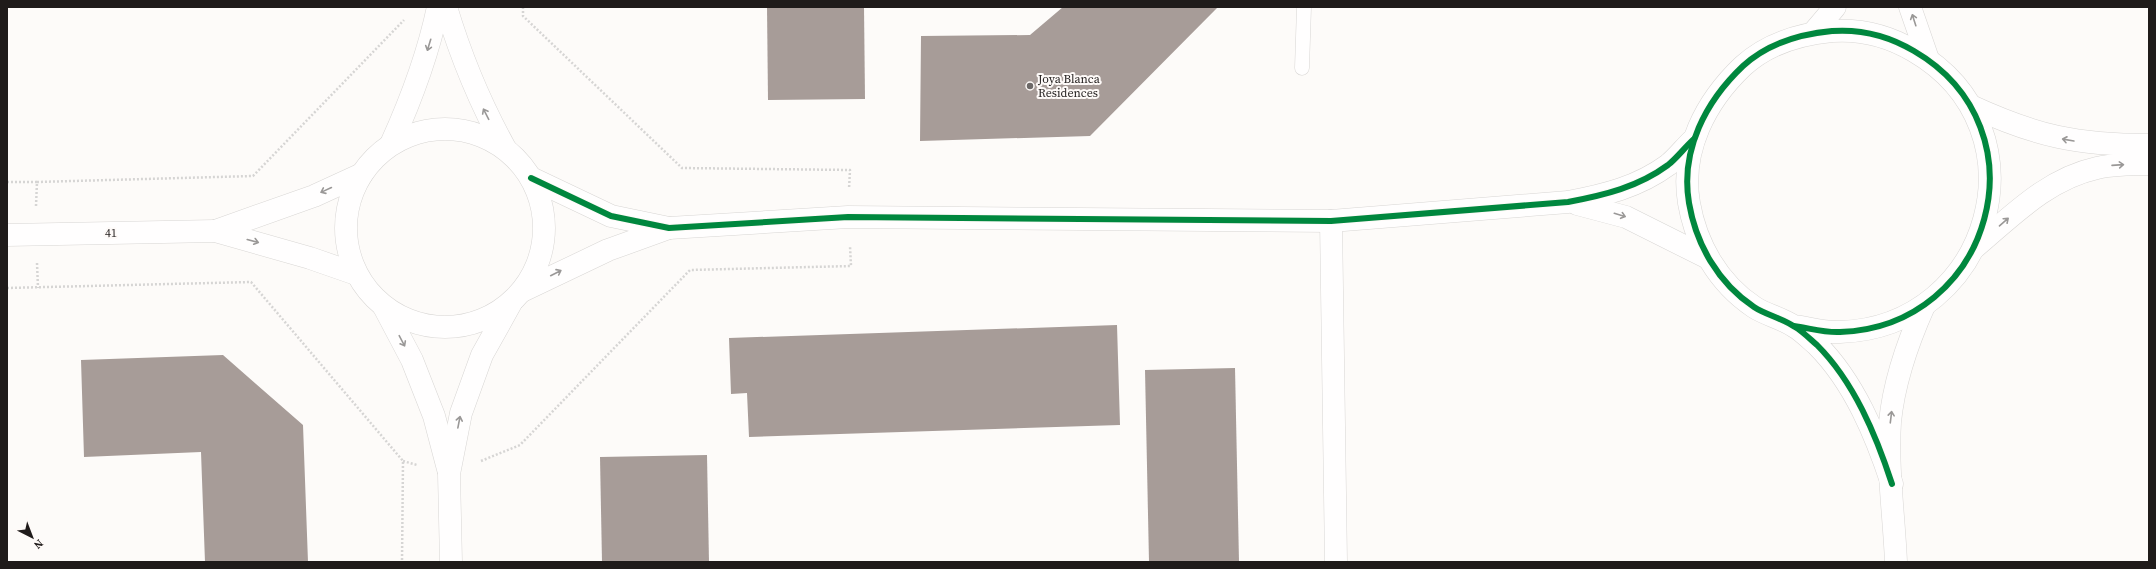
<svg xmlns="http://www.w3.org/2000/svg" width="2156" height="569" viewBox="0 0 2156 569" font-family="'Source Serif 4',serif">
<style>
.building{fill:#a79c98}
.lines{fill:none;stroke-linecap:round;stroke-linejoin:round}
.lane-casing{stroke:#d8d6d4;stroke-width:15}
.street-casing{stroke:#d8d6d4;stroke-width:23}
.secondary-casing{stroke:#d8d6d4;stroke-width:23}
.path{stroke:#d6d5d4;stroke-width:2.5;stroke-dasharray:2 2;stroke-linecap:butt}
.lane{stroke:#fffefe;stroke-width:14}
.street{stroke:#fffefe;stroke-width:22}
.secondary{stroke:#fffefe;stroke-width:22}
.cycleway-casing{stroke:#fefaf8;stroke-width:8}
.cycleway{stroke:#00873e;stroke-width:6}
.oneway{stroke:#9a9897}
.poi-dot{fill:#6d6968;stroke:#fefaf8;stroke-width:1.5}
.labels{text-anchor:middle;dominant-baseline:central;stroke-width:4;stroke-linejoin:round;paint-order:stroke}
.poi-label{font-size:12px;fill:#1f1b1a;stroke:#fefaf8;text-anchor:start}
.street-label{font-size:12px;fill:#1f1b1a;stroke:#fefaf8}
</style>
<rect width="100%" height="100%" fill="#fdfbf9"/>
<g class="building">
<path d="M767 7H864L865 99 768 100Z"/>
<path d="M1063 7H1218L1090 136 920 141 921 36 1030 35Z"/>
<path d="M1117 325 1120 425 749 437 747 393 731 394 729 338Z"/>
<path d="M223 355 303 425 308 562H205L201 452 84 457 81 360Z"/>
<path d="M1235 368 1239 562H1149L1145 370Z"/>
<path d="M707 455 709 562H602L600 457Z"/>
</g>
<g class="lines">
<defs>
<path id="lane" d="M1302 68 1304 7"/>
<g id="street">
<path d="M446 7C461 57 480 103 505 148"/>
<path d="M1971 106C2036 136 2077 145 2149 145"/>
<circle cx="445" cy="228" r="99"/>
<path d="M391 144C411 100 428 55 438 7"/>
<path d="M531 178 611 216 669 228 848 217 1331 221 1568 202C1605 195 1638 187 1668 165 1677 158 1685 147 1694 139"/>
<path d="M1577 204 1626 217 1708 258"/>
<path d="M1331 221 1336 562"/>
<path d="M215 231 314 196 362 174"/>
<path d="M7 235 215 231 310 258 356 274"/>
<path d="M1974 248C2012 216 2047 179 2097 168 2114 164 2131 164 2149 164"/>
<path d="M522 291 608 250 669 228"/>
<path d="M384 307 412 360 434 416 448 469"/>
<path d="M451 562 449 474 461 413 482 355 511 303"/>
</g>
<g id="secondary">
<path d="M1910 7 1928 59"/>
<path d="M1813 33 1835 7"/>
<path d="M1794 326C1809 328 1825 333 1840 332 1992 327 2048 129 1914 51 1889 36 1860 29 1832 31 1800 34 1767 44 1743 66 1706 101 1680 150 1689 203 1696 244 1718 283 1754 307 1766 315 1782 318 1795 327 1802 331 1810 339 1817 345 1854 382 1876 435 1892 484"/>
<path d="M1896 562C1894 516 1887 468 1890 422 1894 381 1907 344 1924 306"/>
</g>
</defs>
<use href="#lane" class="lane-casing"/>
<use href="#street" class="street-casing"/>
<use href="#secondary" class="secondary-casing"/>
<g class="path">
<path d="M523 7V16L682 168 850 170 849 189"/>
<path d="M7 182H37"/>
<path d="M36 206 37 182 253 176 404 20"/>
<path d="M37 263 38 288"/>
<path d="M7 288 251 282 403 461 402 562"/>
<path d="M403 461 417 465"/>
<path d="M481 461 520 445 690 270 851 266 850 246"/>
</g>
<use href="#lane" class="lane"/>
<use href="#street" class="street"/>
<use href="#secondary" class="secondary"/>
<defs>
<g id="cycleway">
<path d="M531 178 611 216 669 228 848 217 1331 221 1568 202C1605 195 1638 187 1668 165 1677 158 1685 147 1694 139"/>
<path d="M1794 326C1809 328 1825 333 1840 332 1992 327 2048 129 1914 51 1889 36 1860 29 1832 31 1800 34 1767 44 1743 66 1706 101 1680 150 1689 203 1696 244 1718 283 1754 307 1766 315 1782 318 1795 327 1802 331 1810 339 1817 345 1854 382 1876 435 1892 484"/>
</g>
</defs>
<use href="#cycleway" class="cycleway-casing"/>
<use href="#cycleway" class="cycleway"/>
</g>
<defs><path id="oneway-shaft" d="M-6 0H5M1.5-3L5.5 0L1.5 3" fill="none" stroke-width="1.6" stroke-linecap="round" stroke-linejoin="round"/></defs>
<g class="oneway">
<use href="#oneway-shaft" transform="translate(1914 20) rotate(-108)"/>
<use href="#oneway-shaft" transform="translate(429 45) rotate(107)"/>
<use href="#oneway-shaft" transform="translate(486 114) rotate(-117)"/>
<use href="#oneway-shaft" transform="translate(2068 140) rotate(-170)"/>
<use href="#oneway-shaft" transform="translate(2118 165) rotate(-4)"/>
<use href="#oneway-shaft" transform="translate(326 190) rotate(155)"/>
<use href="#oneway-shaft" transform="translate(1620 215) rotate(17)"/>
<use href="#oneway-shaft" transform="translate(2004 222) rotate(-41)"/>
<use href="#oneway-shaft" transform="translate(253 241) rotate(15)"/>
<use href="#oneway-shaft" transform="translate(556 273) rotate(-27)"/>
<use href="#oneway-shaft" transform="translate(402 341) rotate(62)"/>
<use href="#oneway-shaft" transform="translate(1891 417) rotate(-83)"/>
<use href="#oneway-shaft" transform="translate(459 422) rotate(-79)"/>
</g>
<circle class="poi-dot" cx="1030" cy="86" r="4"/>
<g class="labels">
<g class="poi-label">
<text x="1038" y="79">Joya Blanca<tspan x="1038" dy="14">Residences</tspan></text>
</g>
<g class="street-label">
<text transform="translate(111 233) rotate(-1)">41</text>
</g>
</g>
<rect width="2156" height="569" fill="none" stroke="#1f1b1a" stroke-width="16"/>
<g transform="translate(32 537) rotate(138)" stroke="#fefaf8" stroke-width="3" paint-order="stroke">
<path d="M0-3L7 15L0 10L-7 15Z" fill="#1f1b1a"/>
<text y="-6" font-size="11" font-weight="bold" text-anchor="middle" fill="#1f1b1a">N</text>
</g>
</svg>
